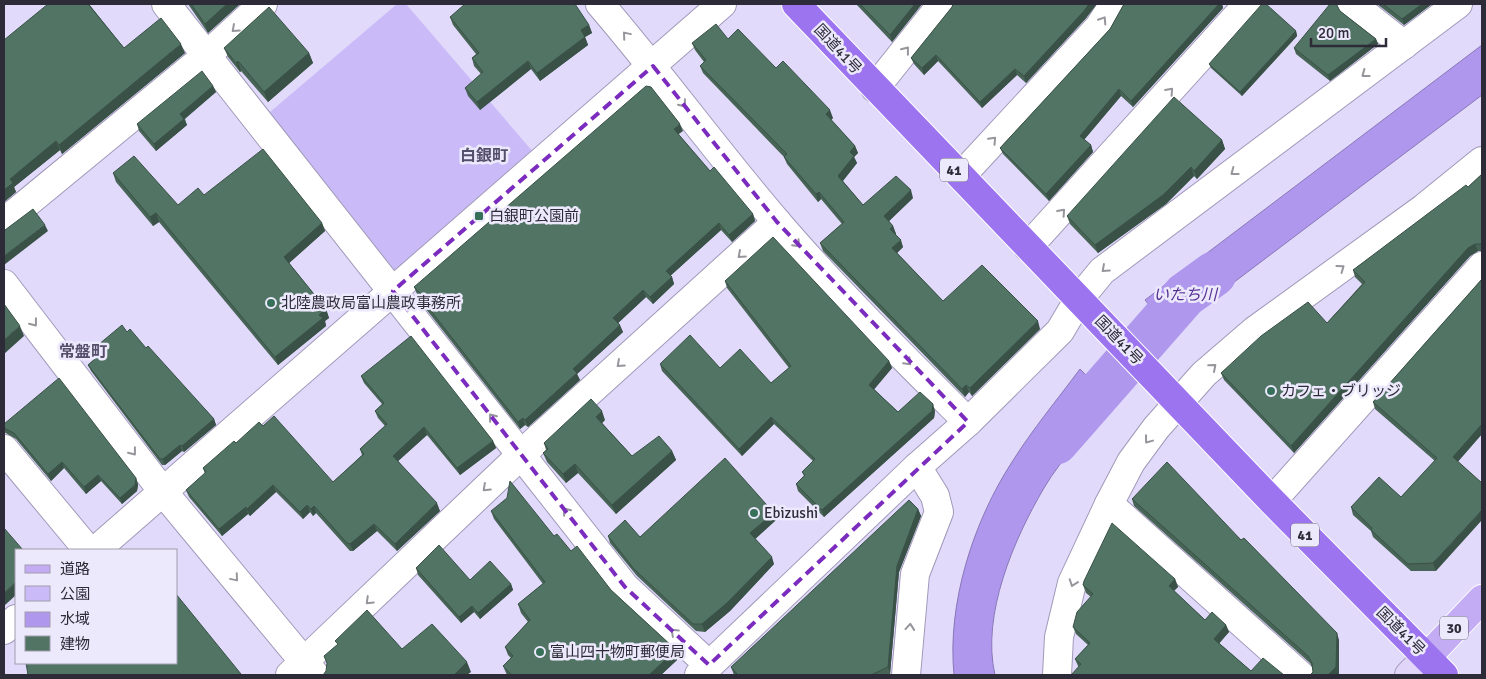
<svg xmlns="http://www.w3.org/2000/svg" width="1486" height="679" viewBox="0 0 1486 679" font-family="Signika,'Noto Sans JP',sans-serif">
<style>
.green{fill:#cabbf8}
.water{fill:#af97ed;stroke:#8877b7}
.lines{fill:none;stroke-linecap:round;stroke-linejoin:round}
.river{stroke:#af97ed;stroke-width:45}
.street-casing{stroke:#a199b8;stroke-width:30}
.secondary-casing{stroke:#a199b8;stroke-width:30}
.primary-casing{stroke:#fff;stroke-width:30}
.highway-casing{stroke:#fff;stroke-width:30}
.street{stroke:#fff;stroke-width:28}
.secondary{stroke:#e1d5fa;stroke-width:28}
.primary{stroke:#c4acf5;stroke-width:28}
.highway{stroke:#9c74ef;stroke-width:28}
.wall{fill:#476456}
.shaded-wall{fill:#395146}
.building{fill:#527464;stroke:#395146}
.oneway{stroke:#96959c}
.marked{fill:none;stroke:#7b2cbf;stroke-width:4;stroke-dasharray:10 6;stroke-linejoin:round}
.poi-dot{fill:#377059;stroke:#ede9fd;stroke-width:2}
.labels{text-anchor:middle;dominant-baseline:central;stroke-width:5;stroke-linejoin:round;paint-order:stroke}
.shield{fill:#ede9fd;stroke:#676473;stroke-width:1}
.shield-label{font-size:14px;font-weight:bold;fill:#2e2b38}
.street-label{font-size:15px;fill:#2e2b38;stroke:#ede9fd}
.poi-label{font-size:15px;fill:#2e2b38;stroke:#ede9fd;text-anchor:start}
.neighbourhood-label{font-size:16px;font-weight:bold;fill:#554e6a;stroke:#ede9fd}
.water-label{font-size:16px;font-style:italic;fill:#543093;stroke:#ede9fd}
</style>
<rect width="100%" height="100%" fill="#e1dafb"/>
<path class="green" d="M397 4H406L534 153 395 272 263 118Z"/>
<g class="water">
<path d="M1482 45V95L1172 329 1166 322 1168 316 1164 310 1156 313 1145 300Z"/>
<path d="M1080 369 1094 383 1089 388 1097 396 1103 392 1115 405C1090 430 1062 457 1044 488 1014 539 981 615 995 675H954C947 604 973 522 1012 462 1032 430 1057 400 1080 369Z"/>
</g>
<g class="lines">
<path class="river" d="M1056 442 1185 295 1214 274"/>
<defs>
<g id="street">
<path d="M166 4 625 587 709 665"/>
<path d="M600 4C661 75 716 151 777 222 837 292 903 357 968 422"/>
<path d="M1352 4 1404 45"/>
<path d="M875 88 942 4"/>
<path d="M961 176 1099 27 1114 4"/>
<path d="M4 222 207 55 263 4"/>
<path d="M1028 247 1248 4"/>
<path d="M4 284 164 493 315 675"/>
<path d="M4 449 88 550"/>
<path d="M1272 501 1482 266"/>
<path d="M1109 504 1300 675"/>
<path d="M96 550 722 4"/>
<path d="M4 630 16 619"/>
<path d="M290 675 542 435 777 222"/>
<path d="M699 675 917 467 968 422 1060 331 1079 299 1102 271 1458 4"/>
<path d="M906 675 915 574 939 512 935 496 917 467"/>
<path d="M1057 675 1059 637 1072 583 1109 504 1131 462 1156 428 1204 374 1254 331 1424 208 1482 161"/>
</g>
<path id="secondary" d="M1409 675 1427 657"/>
<path id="primary" d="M1427 657 1482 599"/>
<path id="highway" d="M796 4 1272 501 1444 675"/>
</defs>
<use href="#street" class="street-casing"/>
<use href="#secondary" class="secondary-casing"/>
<use href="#primary" class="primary-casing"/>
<use href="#highway" class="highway-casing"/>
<use href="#street" class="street"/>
<use href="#secondary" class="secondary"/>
<use href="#primary" class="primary"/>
<use href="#highway" class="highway"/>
</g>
<g class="wall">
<path d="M89 4 124 48 185 53 62 154 60 150 14 187 16 192 4 202Z"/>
<path d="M188 4H240L208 33Z"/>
<path d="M856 4H922L892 42Z"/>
<path d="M1124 4H1222L1223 8 1133 107 1121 96 1084 140 1091 145 1093 152 1049 201 1003 154 1000 148 1110 29Z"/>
<path d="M1377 4H1432L1404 25Z"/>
<path d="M952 7 1087 17 1026 83 1017 75 982 108 938 61 924 75 914 64 911 58Z"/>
<path d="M1340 11 1376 39 1378 44 1330 81 1296 54 1294 48Z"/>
<path d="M450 17 589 25 592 33 585 37 588 45 540 81 531 69 480 110 468 96 465 88 481 74 474 66 472 58 476 54 453 25Z"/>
<path d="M1296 31 1297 36 1242 96 1211 68 1209 64Z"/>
<path d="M728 39 776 68 833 118 831 120 855 146 858 153 854 157 857 163 843 181 863 205 913 198 889 221 893 226 896 234H895L903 247 897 253 943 301 1040 329 972 396 969 392 965 397 823 251 820 243 842 224 821 199 818 202 787 164 784 157 703 73 700 66 704 62 695 50 692 43Z"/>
<path d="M224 48 309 53 313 63 268 102 241 71 240 72 228 57Z"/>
<path d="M213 86 216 92 185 119 187 125 156 151 139 131 137 124Z"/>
<path d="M683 131 678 134 710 171 753 214 755 221 732 242 721 230 670 276 672 277 674 284 653 304 646 297 618 323 623 332 577 374 580 380 528 427 525 425 520 429 422 304 420 297 417 294 414 287Z"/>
<path d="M1222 140 1225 149 1197 179 1194 176 1166 204 1098 253 1070 224 1067 216Z"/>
<path d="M113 173 178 205 204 195 322 223 325 231 289 263 326 309 329 318 325 321 326 326 278 365 159 222 153 226 116 182Z"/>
<path d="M1482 174V251H1478L1470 256 1294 453 1224 380 1221 373 1327 323 1362 284 1355 277 1353 270 1468 187Z"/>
<path d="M1482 279V434L1458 461 1436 571H1411L1373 537 1371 531 1353 515 1351 507 1401 497 1435 461 1375 409 1373 402Z"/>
<path d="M725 281 889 361 892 368 874 389 898 412 935 411 934 418 824 517 798 491 796 484 804 476 802 472 813 461 774 424 742 456 662 371 660 364 720 368 771 383 789 368 727 288Z"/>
<path d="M127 332 146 348 214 419 216 425 184 452 182 451 165 465H162L91 371 88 365 102 353 98 345Z"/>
<path d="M361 376 493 441 496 448 460 475 427 435 398 461 440 511 397 551 377 531 353 551H350L316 513 313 516 310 512 303 519 276 492 250 516 248 514 222 536 189 497 186 490 205 474 203 468 236 443 263 426 333 482 362 455 360 449 385 426 378 418 375 411 382 404 364 383Z"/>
<path d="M605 420 602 423 632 456 672 451 676 460 616 514 578 473 566 483 547 462 543 453 546 450 544 443Z"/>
<path d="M4 424 136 478 138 485 137 491 122 504 101 481 86 494 64 468 51 481 16 439 4 432Z"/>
<path d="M1132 499 1241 540 1339 640V674L1337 675H1310L1313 672 1312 667 1310 663 1134 506Z"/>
<path d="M918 509 921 516 899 572 890 674 888 675H734L731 667Z"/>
<path d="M491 511 554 536 571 551 611 590 674 648 677 656V660L661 675H507L503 666 511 658 508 655 505 647 528 622 521 613 518 604 543 584 494 519Z"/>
<path d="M776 520 755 539 774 564 730 611 705 632 696 631 637 576 610 543 608 536 640 537Z"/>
<path d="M416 568 470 580 511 584 513 590 480 619 474 612 461 623 418 575Z"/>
<path d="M1175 579 1178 587 1174 591 1205 620 1226 625 1229 632 1219 643 1251 671 1079 667 1078 666 1075 659 1088 645 1076 634 1073 627 1091 597 1086 593 1083 585Z"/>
</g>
<g class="shaded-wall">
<path d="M227 4H240L208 33 205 24Z"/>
<path d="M915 4H922L892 42 890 35Z"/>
<path d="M1089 4H1097L1087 17 1026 83 1024 76Z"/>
<path d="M1219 4H1222L1223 8 1133 107 1131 101Z"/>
<path d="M1422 4H1432L1404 25 1402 19Z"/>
<path d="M589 25 592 33 585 37 588 45 540 81 537 73 581 30Z"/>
<path d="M1296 31 1297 36 1242 96 1240 92Z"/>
<path d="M1376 39 1378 44 1330 81 1328 75Z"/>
<path d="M181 44 185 53 62 154 59 145Z"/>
<path d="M309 53 313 63 268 102 264 92Z"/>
<path d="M936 55 938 61 924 75 922 68Z"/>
<path d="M238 61 241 71 240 72 236 63Z"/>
<path d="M528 61 531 69 480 110 477 102Z"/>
<path d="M1015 69 1017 75 982 108 980 102Z"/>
<path d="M213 86 216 92 184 119 187 125 156 151 154 144 180 114Z"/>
<path d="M1119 89 1121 96 1082 142 1080 136Z"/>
<path d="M830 110 833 118 829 122 826 114Z"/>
<path d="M680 124 683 131 676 136 674 129Z"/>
<path d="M1222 140 1225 149 1197 179 1194 171Z"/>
<path d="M56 141 60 150 14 187 16 192 4 202V190L10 179Z"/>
<path d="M1091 145 1093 152 1049 201 1046 194Z"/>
<path d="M855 146 858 153 854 157 857 163 841 183 838 176 850 152Z"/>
<path d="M1191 167 1194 176 1166 204 1098 253 1095 245Z"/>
<path d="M911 190 913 198 887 223 884 216Z"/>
<path d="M819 192 821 199 818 202 816 194Z"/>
<path d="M156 213 159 222 153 226 150 217Z"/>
<path d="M753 214 755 221 732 242 729 235Z"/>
<path d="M322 223 325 231 287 265 284 257Z"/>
<path d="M719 223 721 230 668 278 666 271Z"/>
<path d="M45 225 48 231 4 265V256Z"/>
<path d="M893 226 896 234 893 236 890 229Z"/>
<path d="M901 240 903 247 895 255 892 248Z"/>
<path d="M1475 244 1478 251 1470 256 1294 453 1291 446 1468 248Z"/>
<path d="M672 277 674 284 653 304 650 297Z"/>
<path d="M643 290 646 297 616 325 613 318Z"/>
<path d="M326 309 329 318 325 321 326 326 278 365 275 357 319 315Z"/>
<path d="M1038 321 1040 329 972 396 970 388Z"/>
<path d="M620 325 623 332 577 374 580 380 528 427 525 420 573 369Z"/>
<path d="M20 326 24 336 4 354V340Z"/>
<path d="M889 361 892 368 872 392 869 385Z"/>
<path d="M966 385 969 392 965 397 962 389Z"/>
<path d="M933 404 935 411 934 418 824 517 822 510Z"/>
<path d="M602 411 605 420 599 426 596 417Z"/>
<path d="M771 417 774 424 742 456 739 449Z"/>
<path d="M523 418 525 425 520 429 518 422Z"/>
<path d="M214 419 216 425 184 452 182 446Z"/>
<path d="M1482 424V434L1456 464 1453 457Z"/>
<path d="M424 427 427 435 396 463 393 456Z"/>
<path d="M493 441 496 448 460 475 457 468Z"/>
<path d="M180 445 182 451 165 465 163 459Z"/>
<path d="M672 451 676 460 616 514 612 505Z"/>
<path d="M62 462 64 468 51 481 48 474Z"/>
<path d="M575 464 578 473 566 483 563 474Z"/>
<path d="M98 475 101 481 86 494 84 487Z"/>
<path d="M136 478 138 485 137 491 122 504 120 498Z"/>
<path d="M273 485 276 492 250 516 247 509Z"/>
<path d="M437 503 440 511 397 551 395 544Z"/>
<path d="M307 505 310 512 303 519 300 512Z"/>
<path d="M314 506 316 513 313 516 311 509Z"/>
<path d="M246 507 248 514 222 536 219 529Z"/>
<path d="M918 509 921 516 899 572 890 674 888 667 897 566Z"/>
<path d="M1482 510V520L1436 571 1433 563Z"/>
<path d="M774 513 776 520 753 541 750 533Z"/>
<path d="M374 524 377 531 353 551 350 544Z"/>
<path d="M772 557 774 564 730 611 705 632 702 624Z"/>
<path d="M1175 579 1178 587 1171 593 1169 586Z"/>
<path d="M15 583 16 585V595L4 606V593Z"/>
<path d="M511 584 513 590 480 619 478 613Z"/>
<path d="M472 606 474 612 461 623 459 617Z"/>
<path d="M1226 625 1229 632 1217 646 1214 639Z"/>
<path d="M1337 633 1339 640V674L1337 675H1328Z"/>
<path d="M674 648 677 656V660L661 675H649Z"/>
<path d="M467 662 471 672 467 675H454Z"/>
</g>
<g class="building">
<path d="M48 4H88L124 48 161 18 181 44 59 145 56 141 10 179 13 183 4 190V40Z"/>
<path d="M191 4H227L205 24Z"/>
<path d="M465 4H575L589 25 581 30 585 37 537 73 528 61 477 102 465 88 483 72 472 58 479 53 450 17Z"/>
<path d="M860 4H915L890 35Z"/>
<path d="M953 4H1089L1084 11 1024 76 1015 69 980 102 936 55 922 68 911 58 952 7Z"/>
<path d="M1124 4H1219L1131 101 1119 89 1080 136 1091 145 1046 194 1000 148 1110 29Z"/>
<path d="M1262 4H1266L1296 31 1240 92 1209 64Z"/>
<path d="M1330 4H1336L1340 11 1376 39 1328 75 1294 48Z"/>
<path d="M1383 4H1422L1402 19Z"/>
<path d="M269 7 309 53 264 92 238 61 236 63 224 48Z"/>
<path d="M716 24 728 39 738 29 776 68 783 61 830 110 826 114 855 146 850 152 854 156 838 176 863 205 896 176 911 190 884 216 893 226 890 229 901 240 892 248 943 301 982 265 1038 321 970 388 966 385 962 389 820 243 844 222 819 192 816 194 784 157 787 154 700 66 706 60 692 43Z"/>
<path d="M202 71 213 86 180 114 184 119 154 144 137 124Z"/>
<path d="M646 86 651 87 680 124 674 129 710 171 714 167 753 214 729 235 719 223 666 271 672 277 650 297 643 290 613 318 620 325 573 369 577 373 525 420 523 418 518 422 420 297 422 295 414 287Z"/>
<path d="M1174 97 1222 140 1194 171 1191 167 1163 195 1095 245 1067 216Z"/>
<path d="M263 149 322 223 284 257 326 309 319 315 323 318 275 357 156 213 150 217 113 173 134 156 178 205 198 188 204 195Z"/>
<path d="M1482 174V244H1475L1468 248 1291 446 1221 373 1261 336 1308 302 1327 323 1365 282 1353 270 1466 185 1468 187Z"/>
<path d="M33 209 45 225 4 256V230H5Z"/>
<path d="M773 237 889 361 869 385 898 412 920 392 933 404 932 411 822 510 796 484 805 475 802 472 815 459 771 417 739 449 660 364 690 335 720 368 740 349 771 383 791 366 725 281Z"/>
<path d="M1482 279V424L1453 457 1482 483V510L1433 563 1408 564 1371 530 1372 528 1351 507 1379 477 1401 497 1437 458 1373 402Z"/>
<path d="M4 304 20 326 4 340Z"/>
<path d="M122 325 127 332 130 329 146 348 148 346 214 419 182 446 180 445 163 459H160L88 365 103 352 98 345Z"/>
<path d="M411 336 493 441 457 468 424 427 393 456 437 503 395 544 374 524 350 544 347 543 314 506 311 509 307 505 300 512 273 485 247 509 246 507 219 529 186 490 206 472 203 468 234 441 236 443 259 422 263 426 274 416 333 482 364 454 360 449 387 424 375 411 384 403 361 376Z"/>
<path d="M59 378 136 478 135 485 120 498 98 475 84 487 62 462 48 474 14 433 4 428V424Z"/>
<path d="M591 399 602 411 596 417 632 456 659 436 672 451 612 505 575 464 563 474 543 453 548 449 544 443Z"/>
<path d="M725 458 774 513 750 533 772 557 727 603 702 624H693L634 569 608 536 625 520 640 537Z"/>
<path d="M1167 462 1241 540 1244 538 1337 633 1336 667 1328 675H1310L1313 672 1312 663 1308 656 1132 499Z"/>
<path d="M510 481 554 536 557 534 571 551 577 546 611 590 674 648V652L649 675H512L503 666 513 656 505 647 530 620 518 604 545 582 491 511 507 498Z"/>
<path d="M909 500 918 509 897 566 888 667 871 675H734L737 674 731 667Z"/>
<path d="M1112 523 1175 579 1169 586 1205 620 1212 612 1226 625 1214 639 1251 671 1263 658 1284 675H1071L1081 664 1075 659 1090 643 1073 627 1077 612 1093 594 1083 585 1084 581Z"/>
<path d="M4 528 23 550H16V589L15 583 4 593Z"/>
<path d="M439 545 470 580 490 561 511 584 478 613 472 606 459 617 416 568Z"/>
<path d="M176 594 241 674 240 675H28L26 663H176Z"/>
<path d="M367 610 402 649 432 624 467 662 454 675H323L326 671 327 663 324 656 338 644 335 641Z"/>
</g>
<defs><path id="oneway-chevron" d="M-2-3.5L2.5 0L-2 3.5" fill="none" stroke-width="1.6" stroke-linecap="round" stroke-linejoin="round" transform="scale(1.25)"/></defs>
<g class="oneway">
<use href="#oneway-chevron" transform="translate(1103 20) rotate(-57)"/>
<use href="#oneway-chevron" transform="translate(235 29) rotate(138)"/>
<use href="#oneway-chevron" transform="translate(626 35) rotate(-130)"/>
<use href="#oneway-chevron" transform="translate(906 50) rotate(-52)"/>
<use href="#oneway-chevron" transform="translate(1365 74) rotate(143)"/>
<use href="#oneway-chevron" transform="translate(1170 91) rotate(-48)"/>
<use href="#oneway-chevron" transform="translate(683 104) rotate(52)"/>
<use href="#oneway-chevron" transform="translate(993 140) rotate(-47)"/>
<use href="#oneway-chevron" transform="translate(1234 172) rotate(143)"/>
<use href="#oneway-chevron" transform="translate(1062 212) rotate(-48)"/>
<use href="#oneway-chevron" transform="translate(797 244) rotate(47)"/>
<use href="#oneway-chevron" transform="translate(741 255) rotate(138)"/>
<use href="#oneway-chevron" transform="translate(1341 268) rotate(-36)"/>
<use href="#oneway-chevron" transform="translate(1105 269) rotate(138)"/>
<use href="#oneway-chevron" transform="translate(34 323) rotate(52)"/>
<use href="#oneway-chevron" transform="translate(908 362) rotate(46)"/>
<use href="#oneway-chevron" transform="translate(620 364) rotate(138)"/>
<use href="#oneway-chevron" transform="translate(1213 367) rotate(-41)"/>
<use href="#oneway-chevron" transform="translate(492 417) rotate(-128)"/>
<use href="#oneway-chevron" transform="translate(1148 440) rotate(127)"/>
<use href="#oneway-chevron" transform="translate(133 452) rotate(52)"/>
<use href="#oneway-chevron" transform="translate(486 488) rotate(137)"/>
<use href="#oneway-chevron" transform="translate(566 511) rotate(-128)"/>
<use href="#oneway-chevron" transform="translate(235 578) rotate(50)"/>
<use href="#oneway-chevron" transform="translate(1073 583) rotate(109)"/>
<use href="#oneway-chevron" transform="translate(369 601) rotate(136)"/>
<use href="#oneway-chevron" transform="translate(910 627) rotate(-85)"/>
<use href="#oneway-chevron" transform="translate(674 632) rotate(-137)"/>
</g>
<path class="marked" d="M653 66 777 222 968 422 709 665 625 587 393 291Z"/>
<g class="poi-dot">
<rect x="474" y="211" width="10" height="10" rx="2.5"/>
<circle cx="271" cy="303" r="5"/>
<circle cx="1271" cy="391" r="5"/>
<circle cx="754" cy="513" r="5"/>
<circle cx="540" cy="652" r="5"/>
</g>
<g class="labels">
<g class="shield">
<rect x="940" y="158.5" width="28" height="23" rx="4"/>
<rect x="1291" y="523.5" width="28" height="23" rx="4"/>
<rect x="1440" y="616.5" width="28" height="23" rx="4"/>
</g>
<g class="shield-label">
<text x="954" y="170">41</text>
<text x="1305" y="535">41</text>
<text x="1454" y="628">30</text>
</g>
<g class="street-label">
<text transform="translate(838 49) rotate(47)">国道41号</text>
<text transform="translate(1119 340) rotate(46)">国道41号</text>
<text transform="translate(1401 631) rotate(45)">国道41号</text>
</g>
<g class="poi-label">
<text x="489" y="216">白銀町公園前</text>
<text x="281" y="303">北陸農政局富山農政事務所</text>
<text x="1281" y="391">カフェ・ブリッジ</text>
<text x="764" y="513">Ebizushi</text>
<text x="550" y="652">富山四十物町郵便局</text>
</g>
<g class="neighbourhood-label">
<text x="484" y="156">白銀町</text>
<text x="83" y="352">常盤町</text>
</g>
<g class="water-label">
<text x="1185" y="295">いたち川</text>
</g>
</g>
<rect width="1486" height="679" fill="none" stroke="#2e2b38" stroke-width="10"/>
<rect x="15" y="549" width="162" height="115" fill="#ede9fd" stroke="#a19dae"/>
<rect x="25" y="565" width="25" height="8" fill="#c4acf5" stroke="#a19dae"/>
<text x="60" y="574" font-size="15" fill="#2e2b38">道路</text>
<rect x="25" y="586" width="25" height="15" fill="#cabbf8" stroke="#a19dae"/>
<text x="60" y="599" font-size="15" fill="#2e2b38">公園</text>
<rect x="25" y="612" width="25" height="15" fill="#af97ed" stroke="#a19dae"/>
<text x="60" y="624" font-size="15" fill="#2e2b38">水域</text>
<rect x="25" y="636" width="25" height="15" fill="#527464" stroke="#a19dae"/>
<text x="60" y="649" font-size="15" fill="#2e2b38">建物</text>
<path d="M1311 38v8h75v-8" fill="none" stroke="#2e2b38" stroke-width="2.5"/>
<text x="1318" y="38" font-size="15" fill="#2e2b38" stroke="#ede9fd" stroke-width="4" paint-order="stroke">20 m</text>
</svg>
